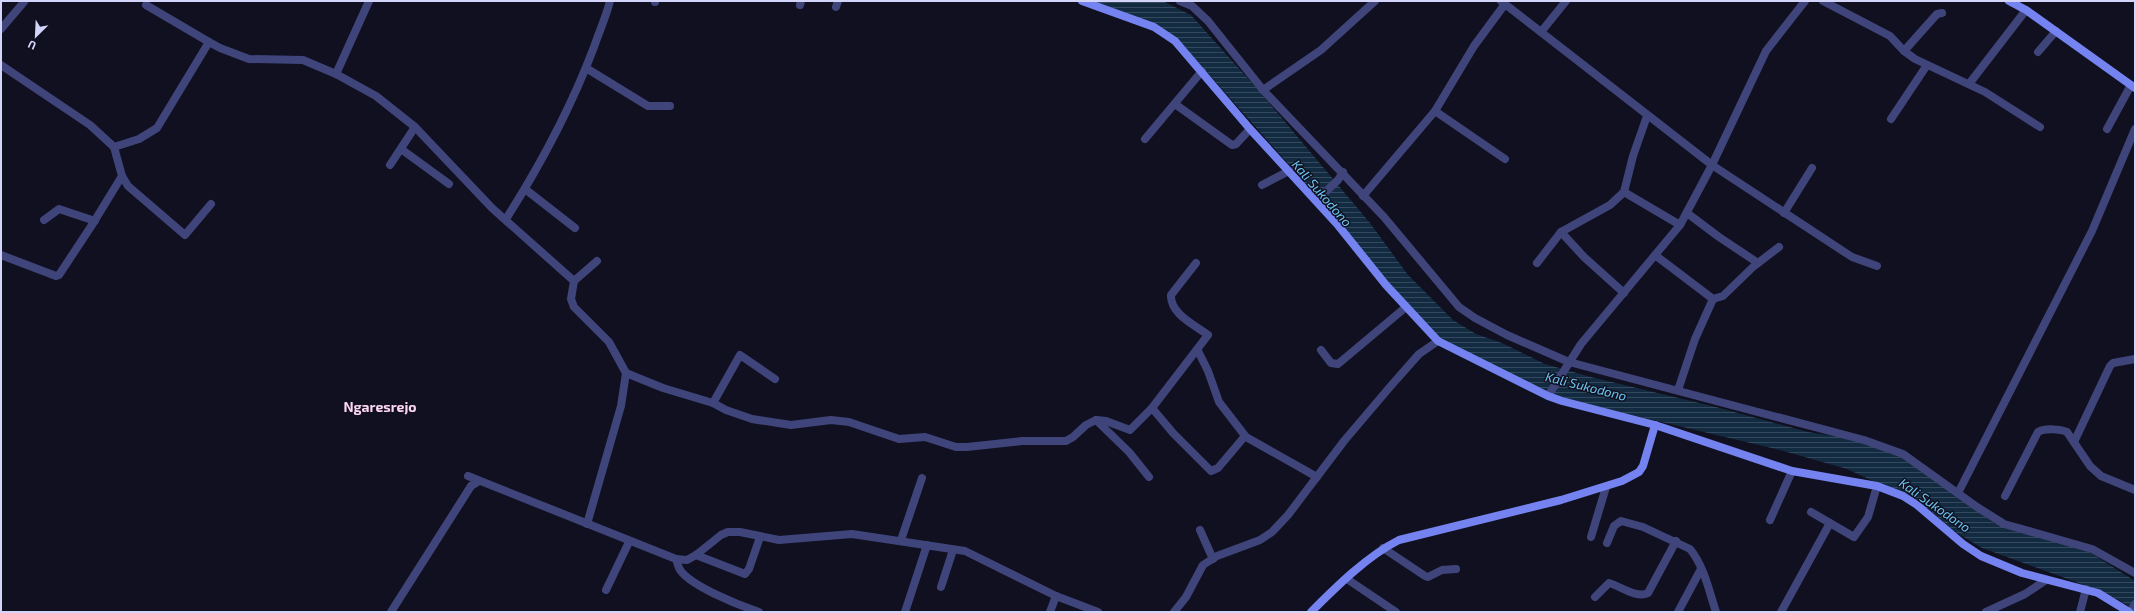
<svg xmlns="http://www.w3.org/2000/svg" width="2136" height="613" viewBox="0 0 2136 613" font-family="'Exo 2',sans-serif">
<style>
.water{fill:url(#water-rules)}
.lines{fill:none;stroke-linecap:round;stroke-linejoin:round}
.street{stroke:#3f457a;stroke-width:8}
.secondary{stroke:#7583f0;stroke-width:8}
.labels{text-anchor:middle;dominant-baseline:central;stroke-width:3;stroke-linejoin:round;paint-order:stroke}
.water-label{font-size:13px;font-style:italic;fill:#6cc5ef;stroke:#101020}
.quarter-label{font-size:14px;font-weight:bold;fill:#fbd5f2;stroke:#101020}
</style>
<defs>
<pattern id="water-rules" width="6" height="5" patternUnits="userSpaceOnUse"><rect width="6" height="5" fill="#132b41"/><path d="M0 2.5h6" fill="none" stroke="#34495d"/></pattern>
</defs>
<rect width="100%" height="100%" fill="#101020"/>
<path class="water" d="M1092 1H1163L1191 15 1260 92 1370 223 1408 275 1453 320 1476 334 1502 343 1545 364 1591 377 1716 407 1808 432 1865 441 1911 461 1992 522 2086 550 2135 581V610L2117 599 2076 582 1982 548 1952 530 1930 510 1912 499 1847 469 1780 450 1560 398 1437 337 1422 323 1337 219 1183 45Z"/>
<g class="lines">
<g class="street">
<path d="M1180 1 1192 6 1208 21 1263 90 1384 217 1459 307 1475 318 1507 335 1569 362 1864 440 1903 454 1977 507 2004 524 2092 549 2135 573"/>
<path d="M1501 1 1712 165 1852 257 1877 266"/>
<path d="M1823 1 1890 36 1904 51 1915 59 1985 92 2040 127"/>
<path d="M655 2V1"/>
<path d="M1505 4 1474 46 1435 111 1505 159"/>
<path d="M146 5 209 42"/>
<path d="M800 5 801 1"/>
<path d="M836 7 838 1"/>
<path d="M1 29 24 2"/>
<path d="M1541 32 1566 1"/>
<path d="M1904 51 1937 14 1942 13"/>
<path d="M2038 52 2056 31"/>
<path d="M1 65 90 125 114 147 139 139 157 128 209 42 220 48 249 59 303 60 336 74 376 96 415 127 492 208 574 281 597 261"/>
<path d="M586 68 648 106H670"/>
<path d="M336 74 369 1"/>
<path d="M1969 84 2026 10"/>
<path d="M1263 90 1321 50 1375 1"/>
<path d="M1175 104 1232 145 1236 144 1250 129"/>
<path d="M1891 119 1927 65"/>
<path d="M2107 129 2131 85"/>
<path d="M1145 139 1202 71"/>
<path d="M114 147 122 176 128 186 185 235 211 204"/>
<path d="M401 149 449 184"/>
<path d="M390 165 415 127"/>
<path d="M1262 185 1289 171"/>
<path d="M525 189 575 228"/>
<path d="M1624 192 1680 225"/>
<path d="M1363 196 1435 111"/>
<path d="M1316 201 1338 180 1343 172"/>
<path d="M1687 213 1719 237 1758 263"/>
<path d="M1784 213 1812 168"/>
<path d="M506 219C541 164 571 108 594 47 599 32 606 17 610 1"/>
<path d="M44 220 59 209 95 221"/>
<path d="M1561 232 1584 257 1624 293"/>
<path d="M1 255 56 276 59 275 92 225 122 176"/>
<path d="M1655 255 1713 299"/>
<path d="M1537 263 1561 232 1610 205 1624 192 1633 156 1647 116"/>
<path d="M574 281 571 299 574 307 609 342 626 373 621 406 587 524"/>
<path d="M1321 350 1331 363 1338 364 1406 307"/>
<path d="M1198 351 1208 371 1219 402 1246 437 1317 477"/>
<path d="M626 373 663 388 713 403 726 410 752 419 791 425 831 420 849 422 899 439 925 437 956 447H967L1022 441H1066L1073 437 1086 425 1096 420 1106 421 1130 430 1152 408 1208 335C1195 325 1170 314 1171 295L1196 263"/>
<path d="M1678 390 1695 339 1713 299 1723 296 1754 266 1779 247"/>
<path d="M1548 396 1581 344 1680 225 1712 165 1766 51 1805 1"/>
<path d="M713 403 740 355 775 379"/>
<path d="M1152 408 1173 433 1211 471 1218 468 1245 436"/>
<path d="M1096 420 1129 452 1149 477"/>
<path d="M2074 442 2110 366 2113 363 2135 359"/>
<path d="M468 476 676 559 687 560 696 555 721 535 728 532H740L779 540 852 534 965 551 1056 596 1098 612"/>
<path d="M1958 493 2092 231 2135 129"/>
<path d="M2005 496 2038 432C2045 428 2060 429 2067 432L2090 466 2101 476 2135 490"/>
<path d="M1811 512 1854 537 1868 517 1877 486"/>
<path d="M1770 520 1792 471"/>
<path d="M1200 530 1213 559"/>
<path d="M1591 537 1606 487"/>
<path d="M901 540 922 478"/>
<path d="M1607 543 1614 526 1621 521 1643 527 1690 549C1704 566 1709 591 1716 612"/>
<path d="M1383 548 1425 576 1428 577 1442 570 1456 569"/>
<path d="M696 555 745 574 749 569 760 537"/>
<path d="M676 559C677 562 678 566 679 568 687 585 741 606 759 612"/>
<path d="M1347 579 1396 612"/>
<path d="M941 587 953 550"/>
<path d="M606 590 629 542"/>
<path d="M1595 597 1609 583C1620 586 1637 599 1648 593L1676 541"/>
<path d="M391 612 471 486 479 481"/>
<path d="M905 612 927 545"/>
<path d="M1050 612 1056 596"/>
<path d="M1174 612 1186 597 1203 565 1217 556 1260 540 1272 532 1288 515 1344 441 1389 388 1419 354 1438 341"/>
<path d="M1678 612 1701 569"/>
<path d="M1781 612 1830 523"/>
<path d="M1986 612 2025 594 2046 580"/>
<path d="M2080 612 2086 589"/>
<path d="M2130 612 2135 604"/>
</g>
<g class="secondary">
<path d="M1082 1 1154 27 1175 41 1250 129 1337 224 1386 285 1438 341 1548 396 1562 401 1655 425 1792 471 1877 486 1903 496 1917 505 1963 544 1981 556 2022 573 2098 593 2129 612"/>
<path d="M2009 1 2026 10 2135 88"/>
<path d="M1311 612C1336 587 1367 556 1399 540L1561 500 1622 481 1639 472 1643 466 1655 425"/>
</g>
</g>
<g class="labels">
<g class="water-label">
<text transform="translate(1322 193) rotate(49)">Kali Sukodono</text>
<text transform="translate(1586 386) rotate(14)">Kali Sukodono</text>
<text transform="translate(1935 505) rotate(35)">Kali Sukodono</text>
</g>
<g class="quarter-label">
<text x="380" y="406">Ngaresrejo</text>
</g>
</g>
<rect width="2136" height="613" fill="none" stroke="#d3d4fa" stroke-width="4"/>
<g transform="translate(36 36) rotate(204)" stroke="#101020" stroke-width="3" paint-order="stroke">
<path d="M0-3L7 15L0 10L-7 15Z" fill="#d3d4fa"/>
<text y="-6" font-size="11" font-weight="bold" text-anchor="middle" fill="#d3d4fa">U</text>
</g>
</svg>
